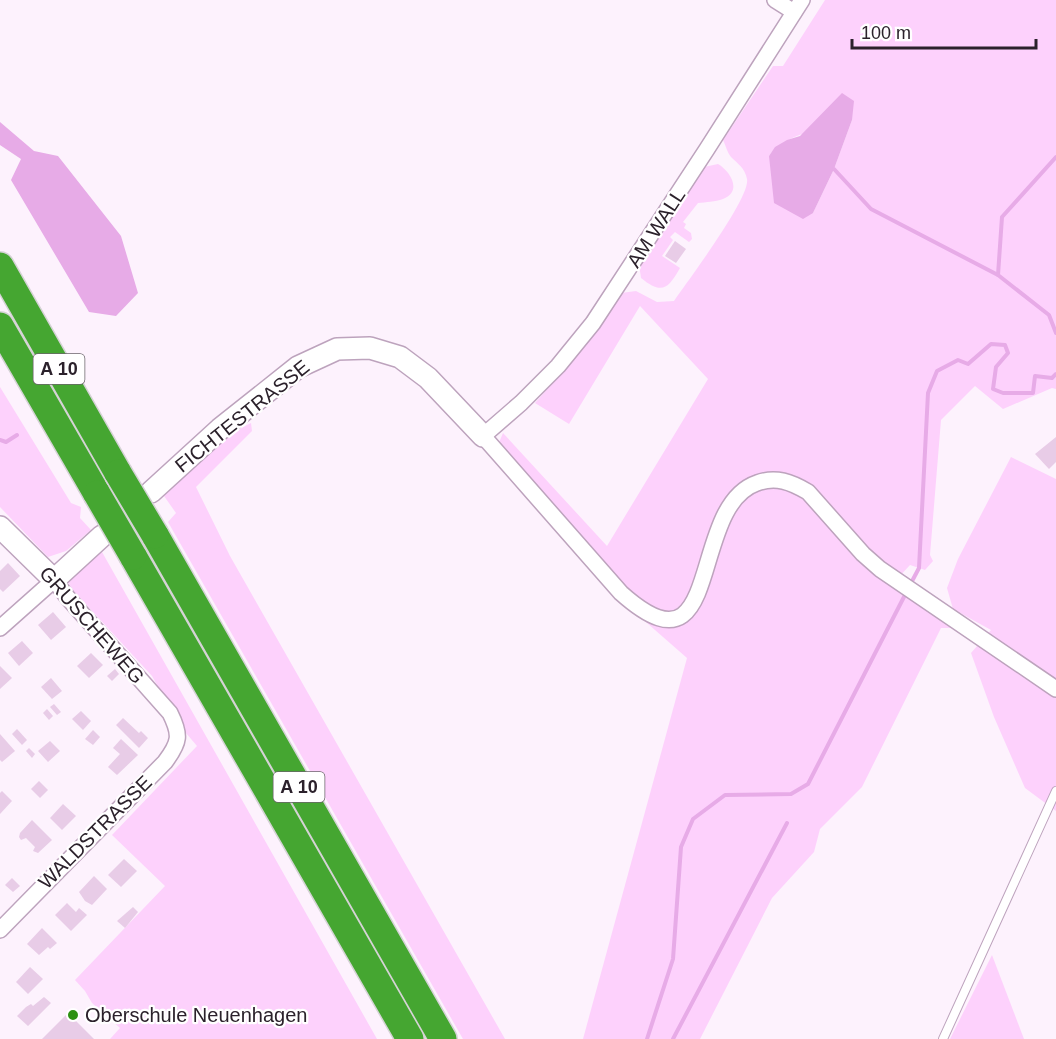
<svg xmlns="http://www.w3.org/2000/svg" width="1056" height="1039" viewBox="0 0 1056 1039" font-family="Arial,sans-serif">
<style>
.green{fill:#fdd1fc;fill-rule:evenodd}
.water{fill:#e7abe7}
.lines{fill:none;stroke-linecap:round;stroke-linejoin:round}
.stream{stroke:#e7abe7;stroke-width:4}
.building{fill:#e8cce7}
.lane-casing{stroke:#bda3bd;stroke-width:10}
.street-casing{stroke:#bda3bd;stroke-width:18}
.secondary-casing{stroke:#bda3bd;stroke-width:24}
.highway-casing{stroke:#d5d3d5;stroke-width:30}
.lane{stroke:#fff;stroke-width:8}
.street{stroke:#fff;stroke-width:15}
.secondary{stroke:#fff;stroke-width:21}
.highway{stroke:#45a631;stroke-width:27}
.highway-bridge-casing{stroke:#d5d3d5;stroke-width:30;stroke-linecap:butt}
.highway-bridge{stroke:#45a631;stroke-width:27}
.poi-dot{fill:#2d9112;stroke:#fff;stroke-width:2}
.labels{text-anchor:middle;dominant-baseline:central;stroke-width:4.5;stroke-linejoin:round;paint-order:stroke}
.shield{fill:#fff;stroke:#6b646b;stroke-width:1.5}
.shield-label{font-size:18px;font-weight:bold;fill:#2b212b}
.street-label{font-size:20px;fill:#2b212b;stroke:#fff}
.poi-label{font-size:20px;fill:#2b212b;stroke:#fff;text-anchor:start}
</style>
<rect width="100%" height="100%" fill="#fdf2fd"/>
<g class="green">
<path d="M825 0H1056V389L1052 388 1003 409 975 386 941 420 930 555 933 561 925 570 910 565 898 578 859 544 830 508 773 473 749 479 729 494 716 515 691 597 671 613 644 606 600 560 498 445 503 433 607 546 708 379 640 306 569 424 535 403 569 364 621 293 636 291 657 302 674 301C687 282 751 197 747 179 745 168 738 164 731 157 727 152 726 146 723 140L773 66H783ZM852 120 834 169 813 213 769 156C783 134 826 128 852 120Z"/>
<path d="M718 164C730 171 743 191 723 199 715 202 706 202 698 203L683 222 686 224 684 228 691 233 692 239 689 242 675 232 670 237 673 240 662 256 680 268C668 289 662 295 641 278L639 264 704 167Z"/>
<path d="M0 387 71 503 81 507 80 518 91 530 66 551 48 557 0 507Z"/>
<path d="M251 423 252 431 196 487 230 556 505 1039H463L168 522 176 513 164 496C189 474 222 436 251 423Z"/>
<path d="M1011 457 1056 479V811L1025 788 994 717 971 653 991 630 953 609 947 588 958 559Z"/>
<path d="M768 485 795 491 959 628H941L862 787 820 829 814 852 772 898 700 1039H583L687 658 631 609C655 626 677 637 697 608L735 505Z"/>
<path d="M102 552 377 1039H110L120 1028 92 1003 85 991 75 980 165 886 112 835 197 746 180 726 152 676 70 587 67 579Z"/>
<path d="M992 955 1024 1039H950Z"/>
</g>
<g class="water">
<path d="M842 93 854 101 852 120 834 169 813 213 803 219 774 203 769 156 775 147 787 140 800 136Z"/>
<path d="M0 122 34 151 58 156 121 236 138 293 116 316 89 312 11 180 21 159 0 145Z"/>
</g>
<g class="lines">
<g class="stream">
<path d="M834 169 871 209 998 275 1049 315 1056 333"/>
<path d="M998 275 1002 217 1056 157"/>
<path d="M0 440 6 442 17 435"/>
<path d="M910 585 919 568 928 393 937 371 958 360 968 364 991 344 1005 345 1008 353 996 367 993 389 1003 393H1033L1035 376 1052 378 1056 374"/>
<path d="M647 1039 673 959 681 847 693 819 725 795 791 794 808 784 907 591"/>
<path d="M673 1039 787 823"/>
</g>
</g>
<g class="building">
<path d="M675 241 686 249 676 263 665 256Z"/>
<path d="M1056 437V462L1049 469 1035 454Z"/>
<path d="M8 563 20 576 3 592 0 589V571Z"/>
<path d="M53 612 66 627 51 640 38 625Z"/>
<path d="M22 641 33 653 19 666 8 653Z"/>
<path d="M91 653 103 665 89 678 77 666Z"/>
<path d="M0 666 12 678 0 689Z"/>
<path d="M115 669 119 674 112 681 107 676Z"/>
<path d="M51 678 62 691 52 699 41 687Z"/>
<path d="M54 704 61 712 57 715 50 707Z"/>
<path d="M47 709 53 716 49 720 43 713Z"/>
<path d="M81 711 91 721 83 730 72 719Z"/>
<path d="M123 718 139 733 141 731 148 738 139 748 116 725Z"/>
<path d="M17 729 27 740 22 745 12 734Z"/>
<path d="M93 730 100 737 93 745 85 739Z"/>
<path d="M0 734 15 751 2 762 0 760Z"/>
<path d="M121 739 138 755 117 775 108 767 120 754 113 748Z"/>
<path d="M50 741 60 751 48 762 38 751Z"/>
<path d="M29 748 35 754 32 758 26 751Z"/>
<path d="M39 781 48 790 40 798 31 789Z"/>
<path d="M2 791 12 801 0 814V793Z"/>
<path d="M63 804 76 816 62 830 50 818Z"/>
<path d="M32 820 52 840 38 853 33 851 35 847 26 838 21 840 19 837 20 833Z"/>
<path d="M124 859 137 871 121 887 108 875Z"/>
<path d="M94 876 107 889 92 905 85 901 79 892Z"/>
<path d="M12 878 20 886 13 892 5 885Z"/>
<path d="M67 903 76 912 79 908 87 915 71 931 55 915Z"/>
<path d="M133 907 138 912 125 928 117 921Z"/>
<path d="M42 928 57 943 50 949 48 947 39 955 27 944Z"/>
<path d="M30 967 43 979 28 994 16 982Z"/>
<path d="M44 997 51 1003 28 1026 17 1016 26 1007 31 1004 33 1006Z"/>
<path d="M68 1013 94 1039H42Z"/>
</g>
<g class="lines">
<defs>
<path id="lane" d="M943 1039 1056 791"/>
<g id="street">
<path d="M775 0 794 12"/>
<path d="M802 0 707 149 593 323 558 366 521 403 483 436 621 593C725 686 687 507 757 483 776 476 791 482 808 492L863 554 880 569 1056 689"/>
<path d="M0 628 54 580 68 598 170 713C181 735 180 742 165 762L0 930"/>
</g>
<g id="secondary">
<path d="M151 492 220 429 298 367 337 349 370 348 400 357 428 378 483 436"/>
<path d="M0 527 54 580 102 536"/>
</g>
<g id="highway">
<path d="M0 266 118 473"/>
<path d="M0 326 97 494"/>
<path d="M155 535 443 1039"/>
<path d="M133 556 410 1039"/>
</g>
</defs>
<use href="#lane" class="lane-casing"/>
<use href="#street" class="street-casing"/>
<use href="#secondary" class="secondary-casing"/>
<use href="#highway" class="highway-casing"/>
<use href="#lane" class="lane"/>
<use href="#street" class="street"/>
<use href="#secondary" class="secondary"/>
<use href="#highway" class="highway"/>
<defs>
<g id="highway-bridge">
<path d="M118 473 155 535"/>
<path d="M97 494 133 556"/>
</g>
</defs>
<use href="#highway-bridge" class="highway-bridge-casing"/>
<use href="#highway-bridge" class="highway-bridge"/>
</g>
<circle class="poi-dot" cx="73" cy="1015" r="6"/>
<g class="labels">
<g class="shield">
<rect x="33.5" y="354" width="51" height="30" rx="4.5"/>
<rect x="273.5" y="772" width="51" height="30" rx="4.5"/>
</g>
<g class="shield-label">
<text x="59" y="369">A 10</text>
<text x="299" y="787">A 10</text>
</g>
<g class="street-label">
<text transform="translate(656 228) rotate(-57)">AM WALL</text>
<text transform="translate(242 416) rotate(-39)">FICHTESTRASSE</text>
<text transform="translate(92 625) rotate(49)">GRUSCHEWEG</text>
<text transform="translate(95 832) rotate(-45)">WALDSTRASSE</text>
</g>
<g class="poi-label">
<text x="85" y="1015">Oberschule Neuenhagen</text>
</g>
</g>
<path d="M852 39v9h184v-9" fill="none" stroke="#2b212b" stroke-width="3"/>
<text x="861" y="39" font-size="18" fill="#2b212b" stroke="#ffffff" stroke-width="4.5" paint-order="stroke">100 m</text>
</svg>
